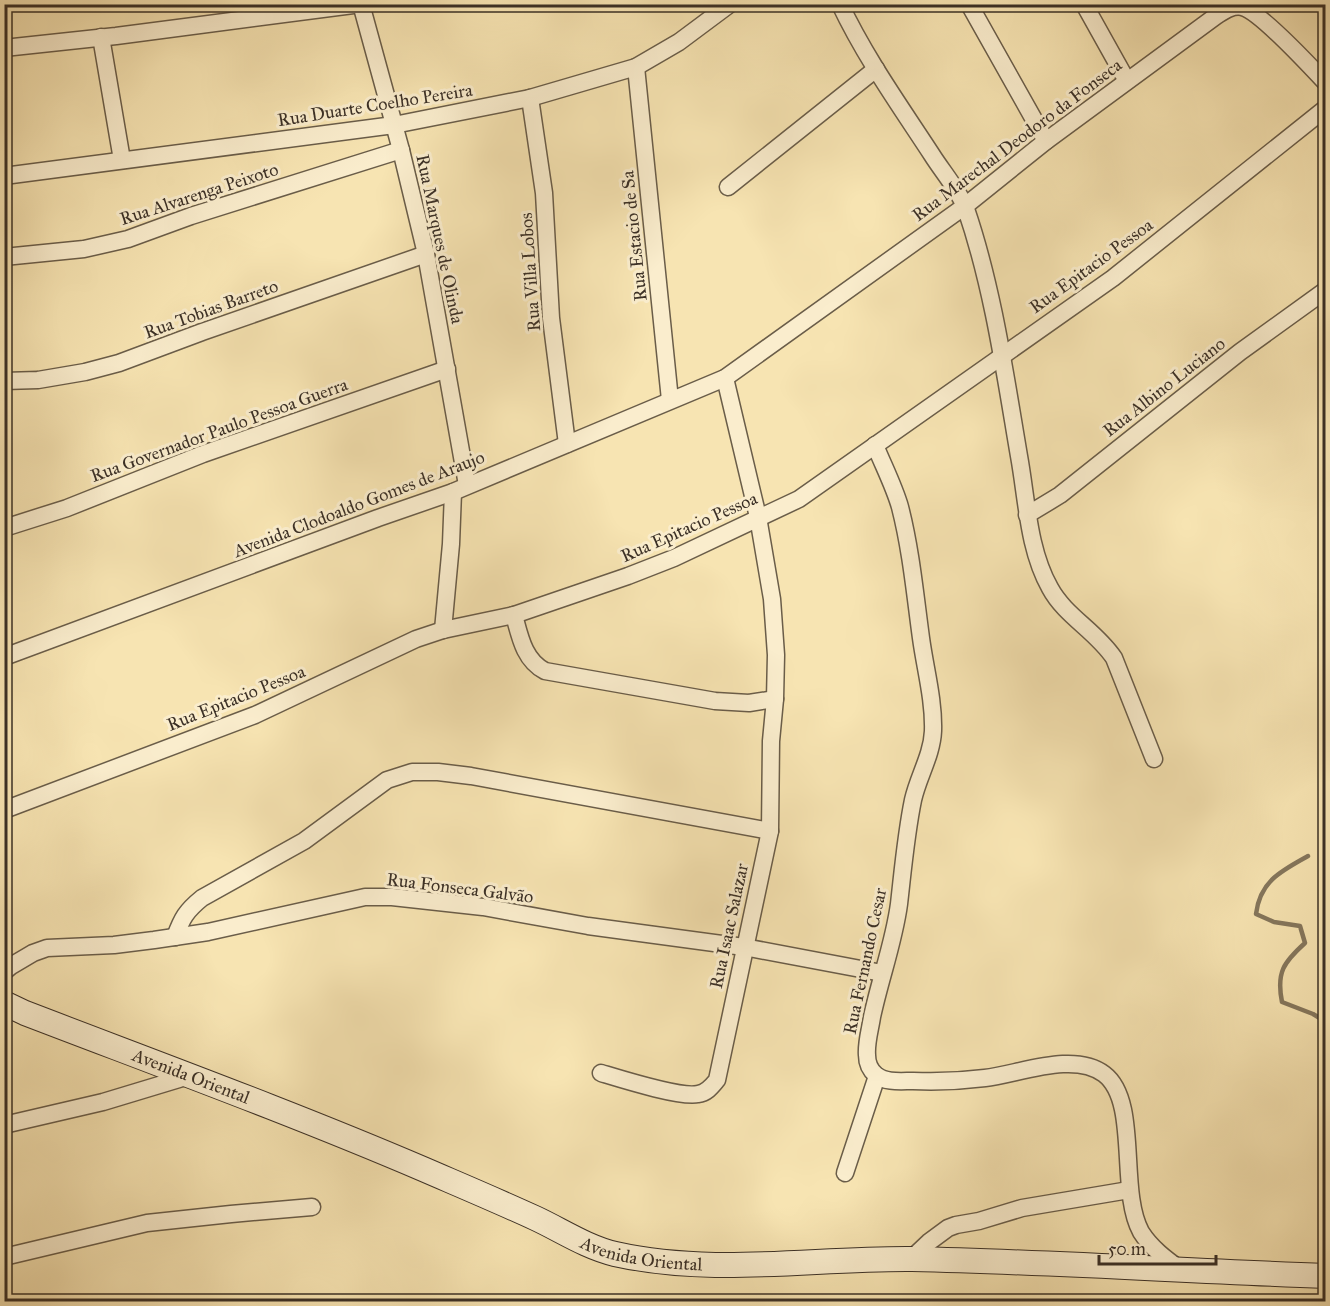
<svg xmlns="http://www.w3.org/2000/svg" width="1330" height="1306" viewBox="0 0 1330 1306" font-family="'IM FELL Great Primer',serif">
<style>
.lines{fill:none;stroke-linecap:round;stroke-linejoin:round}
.stream{stroke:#85775d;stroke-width:4.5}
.street-casing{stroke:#6a5d49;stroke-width:19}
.secondary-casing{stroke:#3b3026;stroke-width:26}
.street{stroke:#faedcd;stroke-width:16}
.secondary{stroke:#faedcd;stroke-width:24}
.labels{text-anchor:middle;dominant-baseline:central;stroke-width:6;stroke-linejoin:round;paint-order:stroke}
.street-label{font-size:18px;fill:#3b3026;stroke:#faedcd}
</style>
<rect width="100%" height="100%" fill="#f7e4b2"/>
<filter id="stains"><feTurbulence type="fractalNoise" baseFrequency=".00333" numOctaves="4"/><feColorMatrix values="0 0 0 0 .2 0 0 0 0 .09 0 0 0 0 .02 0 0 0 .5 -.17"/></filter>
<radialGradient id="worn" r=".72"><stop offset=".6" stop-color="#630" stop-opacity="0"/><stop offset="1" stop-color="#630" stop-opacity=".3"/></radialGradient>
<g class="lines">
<path class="stream" d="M1308 856C1281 871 1260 881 1256 914L1274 922 1300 926 1305 943C1284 962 1276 972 1282 1002L1313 1014 1326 1022"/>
<defs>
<g id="street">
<path d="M361 4 401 150 426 254 467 485"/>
<path d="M840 4C865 57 900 106 932 155 942 171 960 192 966 209 993 288 1005 374 1019 456 1027 500 1028 549 1050 588 1065 616 1096 631 1114 658L1154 759"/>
<path d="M969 4 1046 141"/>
<path d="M1084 4 1127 81"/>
<path d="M101 37 122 160"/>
<path d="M4 48 116 36 361 4"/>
<path d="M636 67 670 400"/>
<path d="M530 98 544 193 551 318 567 444"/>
<path d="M4 176 394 125 530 98 636 67 679 42 730 4"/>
<path d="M728 187 876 69"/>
<path d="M4 257 84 249 128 239 191 216 401 150"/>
<path d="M4 381 38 380 85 372 119 363 202 332 426 254"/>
<path d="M875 445C883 465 894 486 900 507 911 550 915 594 921 638 925 668 934 700 933 731 932 755 918 777 913 800 906 834 903 869 899 904 894 942 880 979 872 1017 870 1030 866 1043 867 1055 867 1063 870 1070 876 1075 886 1083 901 1081 913 1081 937 1082 961 1081 985 1078 1019 1074 1074 1051 1104 1074 1140 1101 1118 1190 1141 1232 1151 1248 1166 1259 1181 1270"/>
<path d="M1027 515 1060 495 1240 352 1326 290"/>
<path d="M4 528 67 508 203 454 447 369"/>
<path d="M514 615C520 637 524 660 545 671L715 701 749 703 775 699"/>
<path d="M443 630 451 544 453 492"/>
<path d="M4 657 378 518 453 492 725 378 965 206 1046 141 1216 16C1224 11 1232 5 1242 7 1259 11 1312 68 1326 83"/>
<path d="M4 810 255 715 416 639 443 630 514 615 628 576 674 558 799 499 1113 278 1326 108"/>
<path d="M175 937C182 918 186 911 202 898L304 841 387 780 412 772H438L471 776 770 831"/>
<path d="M4 972 11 966 33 953 47 948 114 945 154 940 208 932 365 897H392L483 907 588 926 744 947 882 973"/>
<path d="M601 1073C621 1079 681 1098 698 1094 707 1093 712 1086 717 1080L770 831 771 741 775 699 776 655 772 599 758 517 725 378"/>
<path d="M4 1125 103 1102 189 1076"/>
<path d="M845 1173 877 1076"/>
<path d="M4 1257 147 1223 231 1214 312 1207"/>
<path d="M911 1259 929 1242 948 1228 956 1225 979 1221 1022 1208 1129 1190"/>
</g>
<g id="secondary">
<path id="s1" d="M4 1003 25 1013C158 1064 292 1113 423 1169 460 1185 498 1201 535 1218 561 1230 586 1247 615 1254 713 1276 813 1258 912 1259 1050 1262 1188 1271 1326 1276"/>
</g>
</defs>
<use href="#street" class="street-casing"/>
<use href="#secondary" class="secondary-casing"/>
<use href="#street" class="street"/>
<use href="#secondary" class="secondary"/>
</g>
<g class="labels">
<g class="street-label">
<text transform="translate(375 105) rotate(-9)">Rua Duarte Coelho Pereira</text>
<text transform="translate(1017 140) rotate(-37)">Rua Marechal Deodoro da Fonseca</text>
<text transform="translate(199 194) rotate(-18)">Rua Alvarenga Peixoto</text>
<text transform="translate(634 236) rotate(-96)">Rua Estacio de Sa</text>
<text transform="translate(440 239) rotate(78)">Rua Marques de Olinda</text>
<text transform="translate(1091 266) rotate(-36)">Rua Epitacio Pessoa</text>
<text transform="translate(530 272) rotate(-94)">Rua Villa Lobos</text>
<text transform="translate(211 309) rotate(-20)">Rua Tobias Barreto</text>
<text transform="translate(1164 387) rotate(-38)">Rua Albino Luciano</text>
<text transform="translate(219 430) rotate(-20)">Rua Governador Paulo Pessoa Guerra</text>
<text transform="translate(359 504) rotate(-21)">Avenida Clodoaldo Gomes de Araujo</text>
<text transform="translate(689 527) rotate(-24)">Rua Epitacio Pessoa</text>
<text transform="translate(236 698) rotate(-22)">Rua Epitacio Pessoa</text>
<text transform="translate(460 888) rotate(7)">Rua Fonseca Galvão</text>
<text transform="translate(729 926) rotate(-78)">Rua Isaac Salazar</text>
<text transform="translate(865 961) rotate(-78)">Rua Fernando Cesar</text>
<text stroke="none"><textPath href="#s1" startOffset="201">Avenida Oriental</textPath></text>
<text stroke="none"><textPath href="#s1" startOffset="687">Avenida Oriental</textPath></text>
</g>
</g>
<rect width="1330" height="1306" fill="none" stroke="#f7e4b2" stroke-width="24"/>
<rect x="6" y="6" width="1318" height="1294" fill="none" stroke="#3b3026" stroke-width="3"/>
<rect x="12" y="12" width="1306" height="1282" fill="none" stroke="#3b3026" stroke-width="1.5"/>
<path d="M1099 1255v9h117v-9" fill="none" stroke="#3b3026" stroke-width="3"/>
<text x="1108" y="1255" font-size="18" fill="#3b3026" stroke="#faedcd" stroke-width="4.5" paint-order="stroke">50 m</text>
<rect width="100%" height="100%" filter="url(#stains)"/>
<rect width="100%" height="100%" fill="url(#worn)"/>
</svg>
